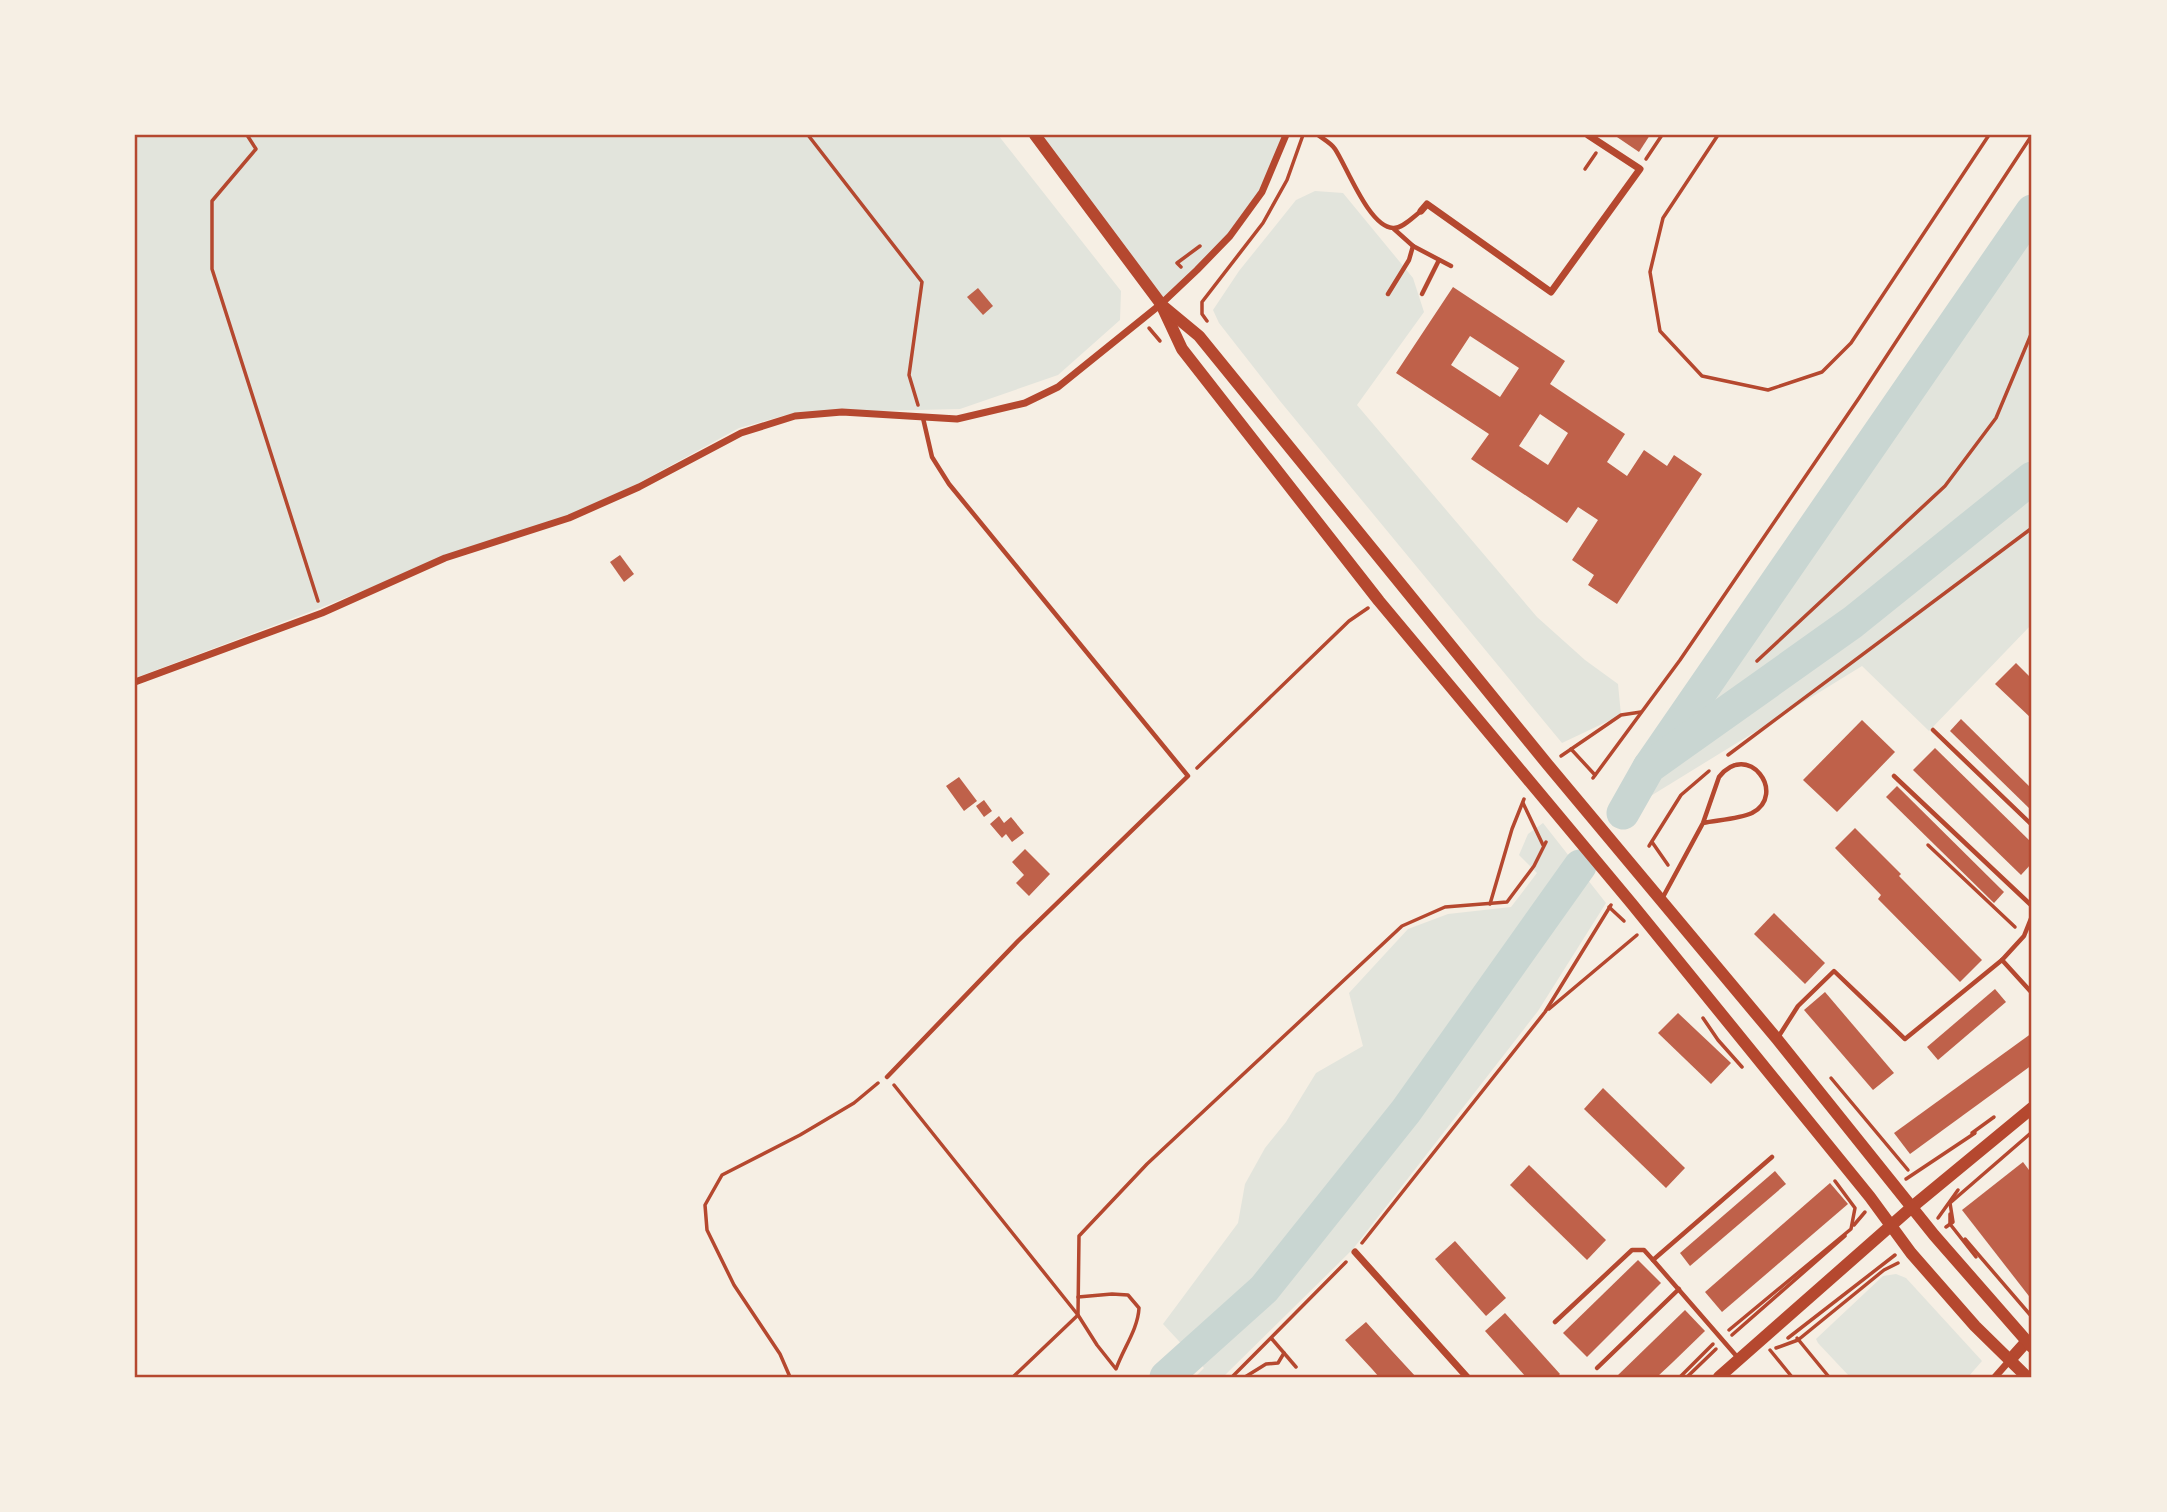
<svg xmlns="http://www.w3.org/2000/svg" width="2167" height="1512" viewBox="0 0 2167 1512" font-family="Lora,serif">
<style>
.green{fill:#e2e4dc}
.lines{fill:none;stroke-linecap:round;stroke-linejoin:round}
.river{stroke:#c9d6d2;stroke-width:33}
.building{fill:#bf614a;fill-rule:evenodd}
.path{stroke:#b5482f;stroke-width:3.5}
.service{stroke:#b5482f;stroke-width:4.5}
.minor{stroke:#b5482f;stroke-width:7}
.tertiary{stroke:#b5482f;stroke-width:12}
.secondary{stroke:#b5482f;stroke-width:12}
.neatline{fill:none;stroke:#b5482f;stroke-width:2.5}
</style>
<rect width="100%" height="100%" fill="#f6efe4"/>
<g class="green">
<path d="M135 135H998L1121 291 1120 320 1058 375 960 409 794 413 739 428 637 484 567 516 444 558 320 608 135 678Z"/>
<path d="M1035 135H1286L1262 192 1230 236 1161 304Z"/>
<path d="M1315 191 1343 193 1413 278 1424 312 1357 405 1537 617 1585 660 1618 684 1621 715 1562 743 1280 401 1219 323 1213 310 1239 271 1296 200Z"/>
<path d="M2032 211V624L1929 731 1862 666 1623 813 1649 767Z"/>
<path d="M1543 823 1606 903 1538 1011 1353 1249 1223 1377H1195L1204 1368 1163 1324 1238 1223 1245 1184 1265 1148 1286 1122 1316 1073 1363 1046 1349 993 1408 929 1448 914 1511 907 1537 873 1519 855 1528 834Z"/>
<path d="M1896 1274 1906 1278 1982 1361 1968 1377H1850L1818 1343 1816 1339 1883 1276Z"/>
</g>
<g class="lines">
<g class="river">
<path d="M1649 767 2032 211"/>
<path d="M1623 813 1649 767 1853 622 2032 478"/>
<path d="M1166 1377 1264 1289 1406 1111 1580 866"/>
</g>
</g>
<g class="building">
<path d="M1614 135H1650L1639 152Z"/>
<path d="M1453 287 1565 361 1550 384 1625 434 1607 462 1627 476 1644 450 1667 466 1674 455 1702 474 1617 604 1588 585 1594 575 1572 560 1598 520 1578 507 1567 523 1471 459 1489 434 1396 373ZM1470 336 1519 368 1500 397 1451 365ZM1540 414 1568 433 1548 465 1519 446Z"/>
<path d="M978 288 993 306 983 315 967 297Z"/>
<path d="M620 555 634 574 624 582 610 562Z"/>
<path d="M2016 663 2032 679V719L1995 684Z"/>
<path d="M1961 719 2032 789V811L1950 731Z"/>
<path d="M1862 720 1895 752 1837 812 1803 780Z"/>
<path d="M1935 748 2032 843V863L2021 875 1913 770Z"/>
<path d="M959 777 977 801 964 811 946 786Z"/>
<path d="M1897 786 2004 892 1994 903 1886 797Z"/>
<path d="M984 800 992 811 984 817 976 806Z"/>
<path d="M999 816 1004 823 1011 817 1024 833 1012 842 1006 834 1002 838 990 824Z"/>
<path d="M1855 828 1901 874 1899 876 1982 960 1960 982 1878 899 1881 895 1835 848Z"/>
<path d="M1025 849 1050 874 1029 896 1016 883 1024 875 1012 862Z"/>
<path d="M1774 913 1825 963 1805 984 1754 934Z"/>
<path d="M1995 989 2006 1002 1938 1060 1927 1047Z"/>
<path d="M1825 992 1894 1073 1873 1090 1804 1010Z"/>
<path d="M1678 1013 1731 1063 1711 1084 1658 1033Z"/>
<path d="M2032 1033V1065L1910 1154 1894 1133Z"/>
<path d="M1603 1088 1685 1168 1666 1188 1584 1109Z"/>
<path d="M2023 1162 2032 1174V1300L1962 1210Z"/>
<path d="M1529 1165 1606 1240 1587 1260 1510 1185Z"/>
<path d="M1775 1171 1786 1184 1690 1266 1680 1253Z"/>
<path d="M1830 1183 1848 1204 1722 1312 1705 1292Z"/>
<path d="M1455 1241 1506 1298 1486 1316 1435 1259Z"/>
<path d="M1638 1260 1661 1283 1587 1357 1563 1333Z"/>
<path d="M1685 1310 1705 1331 1673 1362 1657 1377H1616Z"/>
<path d="M1505 1313 1560 1374 1557 1377H1526L1485 1331Z"/>
<path d="M1366 1322 1392 1351 1416 1377H1379L1372 1369 1345 1340Z"/>
</g>
<g class="lines">
<g class="path">
<path d="M247 135 256 149 212 201V269L318 601"/>
<path d="M808 135 922 282 909 375 918 405"/>
<path d="M1718 135 1663 218 1650 272 1660 331 1702 376 1768 390 1822 372 1851 343 1989 135"/>
<path d="M1646 159 1662 135"/>
<path d="M1585 169 1596 153"/>
<path d="M1181 267 1177 263 1200 246"/>
<path d="M1207 321 1202 314V302L1263 223 1287 180 1303 135"/>
<path d="M1149 328 1160 341"/>
<path d="M1757 661 1945 486 1996 418 2032 332"/>
<path d="M1571 749 1595 775"/>
<path d="M1728 755 2032 528"/>
<path d="M1561 756 1621 715 1641 712"/>
<path d="M1197 768 1349 621 1368 608"/>
<path d="M1593 778 1680 660 1859 398 2032 135"/>
<path d="M1523 803 1543 845"/>
<path d="M1652 842 1668 865"/>
<path d="M1928 845 2015 927"/>
<path d="M1649 846 1681 795 1709 771"/>
<path d="M1490 904 1512 829 1524 799"/>
<path d="M1609 907 1624 921"/>
<path d="M1549 1009 1637 935"/>
<path d="M1703 1018 1718 1040 1742 1067"/>
<path d="M1831 1078 1908 1170"/>
<path d="M894 1085 1078 1315 1097 1345 1116 1369C1123 1349 1138 1329 1139 1308L1128 1295 1112 1294 1078 1297"/>
<path d="M1972 1133 1994 1117"/>
<path d="M1906 1179 1975 1133"/>
<path d="M1950 1214V1224L1976 1257"/>
<path d="M1938 1218 1958 1190"/>
<path d="M1854 1225 1865 1212"/>
<path d="M1946 1227 1953 1222 1950 1203 2032 1132"/>
<path d="M1965 1239 2032 1317"/>
<path d="M1362 1243 1545 1012 1611 905"/>
<path d="M1729 1330 1851 1229 1855 1208 1835 1181"/>
<path d="M1732 1335 1845 1236"/>
<path d="M1788 1338 1895 1255"/>
<path d="M1797 1338 1829 1377"/>
<path d="M1272 1339 1296 1367"/>
<path d="M1776 1348 1798 1340 1884 1270 1898 1263"/>
<path d="M1770 1350 1792 1377"/>
<path d="M790 1377 780 1354 734 1285 707 1230 705 1205 722 1175 800 1135 854 1103 878 1083"/>
<path d="M1013 1377 1078 1315 1079 1236 1147 1164 1402 926 1445 907 1507 902 1534 866 1546 842"/>
<path d="M1232 1377 1346 1262"/>
<path d="M1245 1377 1266 1364 1278 1363 1284 1353"/>
<path d="M1680 1377 1713 1344"/>
<path d="M1687 1377 1716 1349"/>
</g>
<g class="service">
<path d="M1318 135C1323 139 1331 143 1335 149 1347 167 1369 227 1393 228 1402 229 1413 217 1421 211"/>
<path d="M1394 229 1413 246 1451 266"/>
<path d="M1388 294 1409 260 1413 246"/>
<path d="M1422 294 1439 260"/>
<path d="M1933 730 2032 825"/>
<path d="M1894 776 2032 906"/>
<path d="M1663 897 1703 823 1719 777C1748 740 1788 794 1752 813 1739 819 1718 820 1703 823"/>
<path d="M2002 960 2032 993"/>
<path d="M1777 1039 1798 1006 1834 971 1905 1039 2002 960 2024 936 2032 916"/>
<path d="M887 1077 1018 941 1188 776 949 484 932 457 923 418"/>
<path d="M1555 1322 1632 1250H1644L1653 1260"/>
<path d="M1739 1359 1653 1260 1772 1157"/>
<path d="M1597 1368 1679 1289"/>
</g>
<g class="minor">
<path d="M1421 211 1427 204 1551 292 1640 169 1588 135"/>
<path d="M135 682 322 613 445 558 569 518 639 487 741 433 795 416 842 412 957 419 1025 403 1058 387 1161 304 1197 270 1230 236 1262 192 1286 135"/>
<path d="M1355 1252 1467 1377"/>
<path d="M1995 1377 2010 1360"/>
</g>
<path class="tertiary" d="M2010 1360 2027 1341"/>
<g class="secondary">
<path d="M1035 135 1161 304 1182 349 1379 601 1632 904 1870 1197 1911 1253 1975 1326 2027 1377"/>
<path d="M1164 307 1199 336 1548 765 1777 1039 1934 1235 2032 1347"/>
<path d="M1719 1377 1912 1207 2032 1108"/>
</g>
</g>
<rect width="2167" height="1512" fill="none" stroke="#f6efe4" stroke-width="273"/>
<rect x="136" y="136" width="1894" height="1240" class="neatline"/>
</svg>
